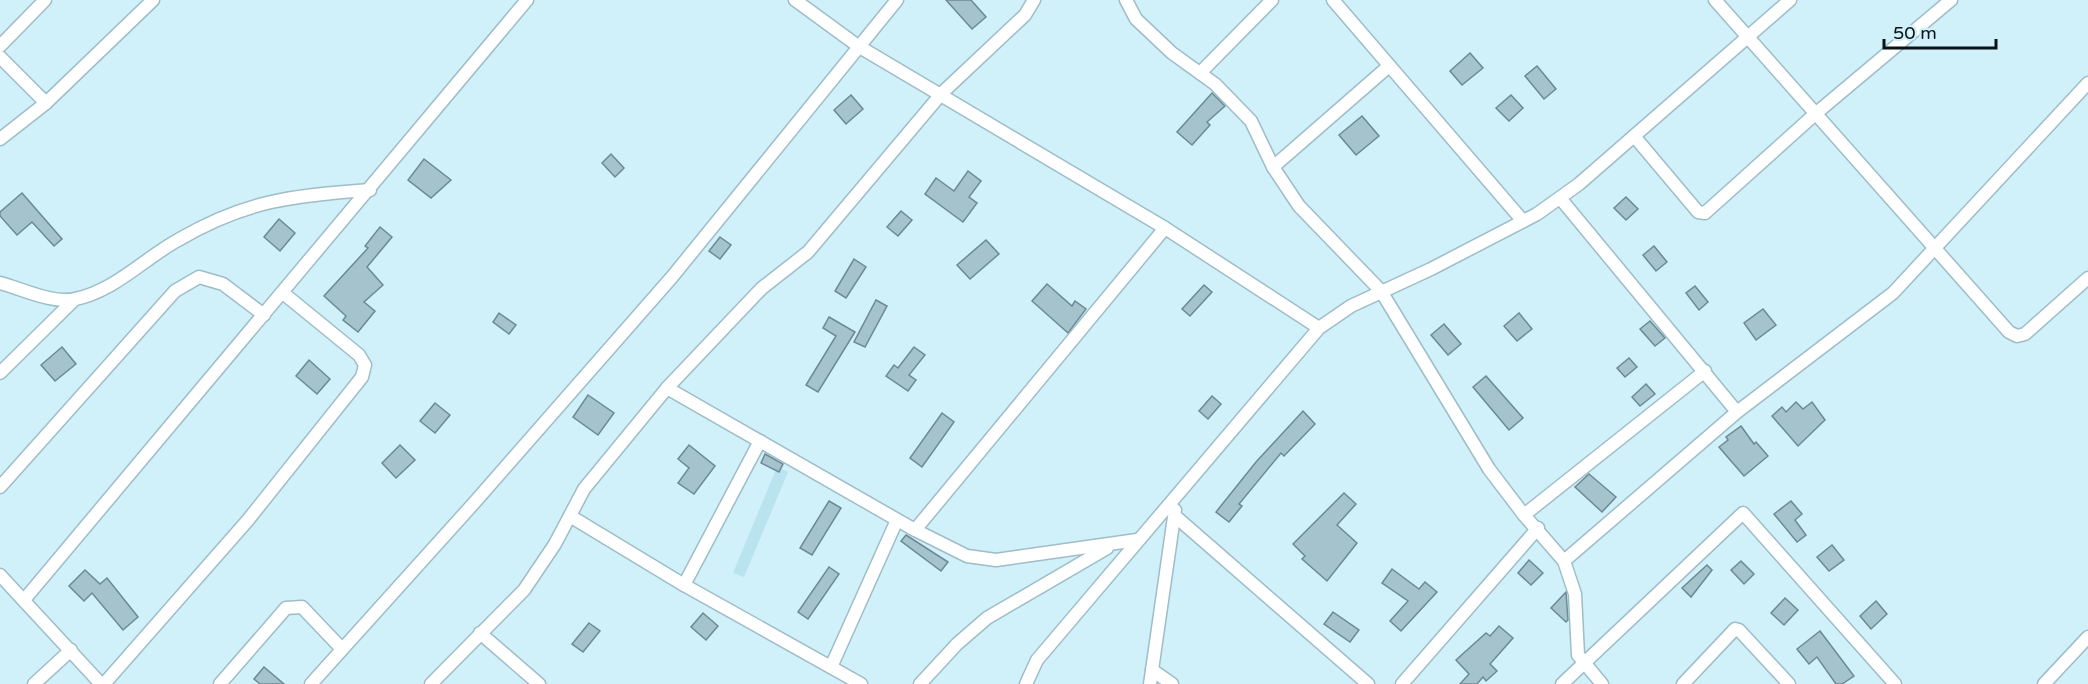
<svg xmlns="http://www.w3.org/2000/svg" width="2088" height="684" viewBox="0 0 2088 684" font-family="'Varela Round',sans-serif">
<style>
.built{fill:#bae3f0}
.building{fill:#a4c3cd;stroke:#6d8a94;stroke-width:1.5}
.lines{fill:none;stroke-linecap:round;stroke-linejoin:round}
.minor-casing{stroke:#9ebdc7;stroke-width:15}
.minor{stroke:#fff;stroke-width:12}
</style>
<rect width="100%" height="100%" fill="#d0f0fa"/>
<path class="built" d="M777 467 788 472 744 577 733 573Z"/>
<g class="building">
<path d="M946 0H971L986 17 972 29Z"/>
<path d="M1470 53 1483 68 1462 85 1450 71Z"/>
<path d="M1537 66 1556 89 1544 99 1525 76Z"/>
<path d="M1212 93 1225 106 1207 122 1210 125 1192 145 1177 132Z"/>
<path d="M851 95 863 109 846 124 834 110Z"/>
<path d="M1511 95 1523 108 1509 121 1496 108Z"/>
<path d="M1362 116 1379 136 1356 155 1339 135Z"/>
<path d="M611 154 624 168 615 177 602 163Z"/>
<path d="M424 159 451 180 431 198 408 180Z"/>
<path d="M968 171 981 181 969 197 977 203 963 222 925 194 936 178 954 191Z"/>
<path d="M22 193 62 239 54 246 32 222 17 235 0 216V212Z"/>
<path d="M1626 197 1638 209 1626 220 1614 208Z"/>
<path d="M901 211 912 220 898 236 887 227Z"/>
<path d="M279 219 295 233 280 251 264 237Z"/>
<path d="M380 227 392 237 367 267 383 285 364 302 375 311 358 332 343 320 346 316 324 296 368 248 365 246Z"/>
<path d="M720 237 731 245 720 259 709 251Z"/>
<path d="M986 240 999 254 970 279 957 265Z"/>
<path d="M1654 246 1667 262 1656 271 1643 255Z"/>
<path d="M854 259 866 267 846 298 835 291Z"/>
<path d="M1047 284 1072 306 1075 301 1086 309 1068 333 1032 301Z"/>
<path d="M1204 285 1212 292 1190 316 1182 309Z"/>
<path d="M1695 286 1708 302 1699 310 1686 293Z"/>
<path d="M876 300 887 306 865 347 854 342Z"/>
<path d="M1763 309 1776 325 1756 340 1744 323Z"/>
<path d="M499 313 516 325 509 334 493 322Z"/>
<path d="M1519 313 1532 329 1517 341 1504 326Z"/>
<path d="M829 317 855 332 818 392 806 385 836 336 823 328Z"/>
<path d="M1650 321 1665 338 1655 346 1640 329Z"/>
<path d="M1444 324 1461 344 1448 355 1431 335Z"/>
<path d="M62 347 76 364 55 381 41 365Z"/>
<path d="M914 347 925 355 909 375 916 380 908 391 886 376 894 365 898 368Z"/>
<path d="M1629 358 1637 367 1625 377 1617 368Z"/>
<path d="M309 360 330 379 317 394 296 376Z"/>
<path d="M1486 376 1523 418 1509 430 1473 387Z"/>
<path d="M1646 384 1655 394 1640 406 1632 397Z"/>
<path d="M588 395 614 413 598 435 573 417Z"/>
<path d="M1212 396 1221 404 1208 419 1199 411Z"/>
<path d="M1796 402 1803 409 1812 402 1825 420 1798 446 1772 416 1782 407 1786 412Z"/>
<path d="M435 403 450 415 435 433 420 421Z"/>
<path d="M1303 411 1315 424 1284 456 1281 453 1239 504 1242 506 1229 522 1216 512 1256 462Z"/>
<path d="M942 413 954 422 922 467 910 458Z"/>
<path d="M1741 426 1754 444 1756 442 1768 456 1744 476 1719 447 1728 440 1726 437Z"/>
<path d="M400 445 415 460 396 478 382 463Z"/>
<path d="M689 445 715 466 694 494 678 483 689 468 678 459Z"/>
<path d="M765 454 783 464 779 472 761 463Z"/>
<path d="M1589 474 1616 497 1602 512 1575 487Z"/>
<path d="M1344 493 1356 504 1337 525 1357 543 1327 581 1302 559 1305 556 1293 544Z"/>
<path d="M829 501 841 508 812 555 800 548Z"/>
<path d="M1791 501 1802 514 1795 520 1806 535 1797 542 1774 514Z"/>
<path d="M906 535 948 562 941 571 901 541Z"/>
<path d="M1832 545 1844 560 1829 571 1817 557Z"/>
<path d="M1529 560 1543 573 1531 585 1518 573Z"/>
<path d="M1741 561 1754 574 1744 584 1731 570Z"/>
<path d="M1707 565 1712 570 1691 597 1682 588Z"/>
<path d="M829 567 839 574 808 619 798 612Z"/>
<path d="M1392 569 1419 589 1425 582 1437 592 1401 631 1390 621 1408 601 1382 583Z"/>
<path d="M85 570 100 584 107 578 138 617 123 630 92 593 84 601 69 586Z"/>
<path d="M1566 592 1568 620 1566 622 1551 608Z"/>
<path d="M1785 598 1798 610 1784 625 1771 613Z"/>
<path d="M1876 601 1887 614 1871 629 1860 616Z"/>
<path d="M1333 612 1359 630 1350 642 1324 624Z"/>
<path d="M703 613 718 626 706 640 691 627Z"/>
<path d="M589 623 600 631 583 652 572 644Z"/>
<path d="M1499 626 1513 638 1490 664 1497 671 1486 681 1483 677 1477 684H1460L1469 674 1456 660 1486 633 1490 636Z"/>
<path d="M1820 631 1854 676 1842 684H1836L1817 657 1809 664 1797 649Z"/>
<path d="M264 667 284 684H260L254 679Z"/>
</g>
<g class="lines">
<defs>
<g id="minor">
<path d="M795 0 858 46 1165 228 1319 328"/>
<path d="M1126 0 1136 19 1172 53 1215 84 1251 121 1273 167 1299 206 1381 291 1489 469 1524 515 1564 561 1575 594 1578 655 1602 684"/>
<path d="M1333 0 1523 221"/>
<path d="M1715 0 2009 332 2017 336 2025 334 2088 278"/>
<path d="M0 46 45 0"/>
<path d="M0 57 46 103"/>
<path d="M1200 73 1272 0"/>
<path d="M1634 136 1698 212 1705 213 1814 115 1951 0"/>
<path d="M0 139 46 103 153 0"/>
<path d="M1273 167 1389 66"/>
<path d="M1560 198 1737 412"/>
<path d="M0 283C23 289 52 304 75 299 113 292 145 258 178 240 244 201 294 195 370 190"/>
<path d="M0 373 74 300"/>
<path d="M667 388 915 530 967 556 996 560 1137 540"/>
<path d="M0 487 175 291 199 277 223 284 264 315"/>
<path d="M1524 515 1705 371"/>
<path d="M570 516 684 585 760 441"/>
<path d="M1175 516 1368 684"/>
<path d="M915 530 1165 228"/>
<path d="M1564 561 1737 412 1893 293 2088 83"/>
<path d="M0 575 101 684"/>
<path d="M684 585 861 684"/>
<path d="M24 600 527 0"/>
<path d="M480 633 539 684"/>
<path d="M831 667 897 520"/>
<path d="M1152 670 1172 684"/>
<path d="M34 684 71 650"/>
<path d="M104 684 248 520 362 377 365 365 359 355 283 293"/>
<path d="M220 684 286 608 302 607 342 649"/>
<path d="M311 684 474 503 672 277 897 0"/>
<path d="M431 684 524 590 555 544 584 489 667 388 762 288 808 252 942 93 1025 15 1034 0"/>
<path d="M920 684 957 644 987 618 1107 548"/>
<path d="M1026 684 1037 660 1319 328 1351 306 1431 269 1537 214 1579 184 1790 0"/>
<path d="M1150 684 1175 510"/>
<path d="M1402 684 1538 528"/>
<path d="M1562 684 1743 513 1895 684"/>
<path d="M1683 684 1735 629 1739 630 1789 684"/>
<path d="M2044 684 2088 637"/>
</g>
</defs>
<use href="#minor" class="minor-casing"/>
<use href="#minor" class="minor"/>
</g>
<path d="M1884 39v9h112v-9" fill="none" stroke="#081417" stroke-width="3"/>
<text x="1893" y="39" font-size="18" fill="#081417" stroke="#d0f0fa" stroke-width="4.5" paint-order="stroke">50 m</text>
</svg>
